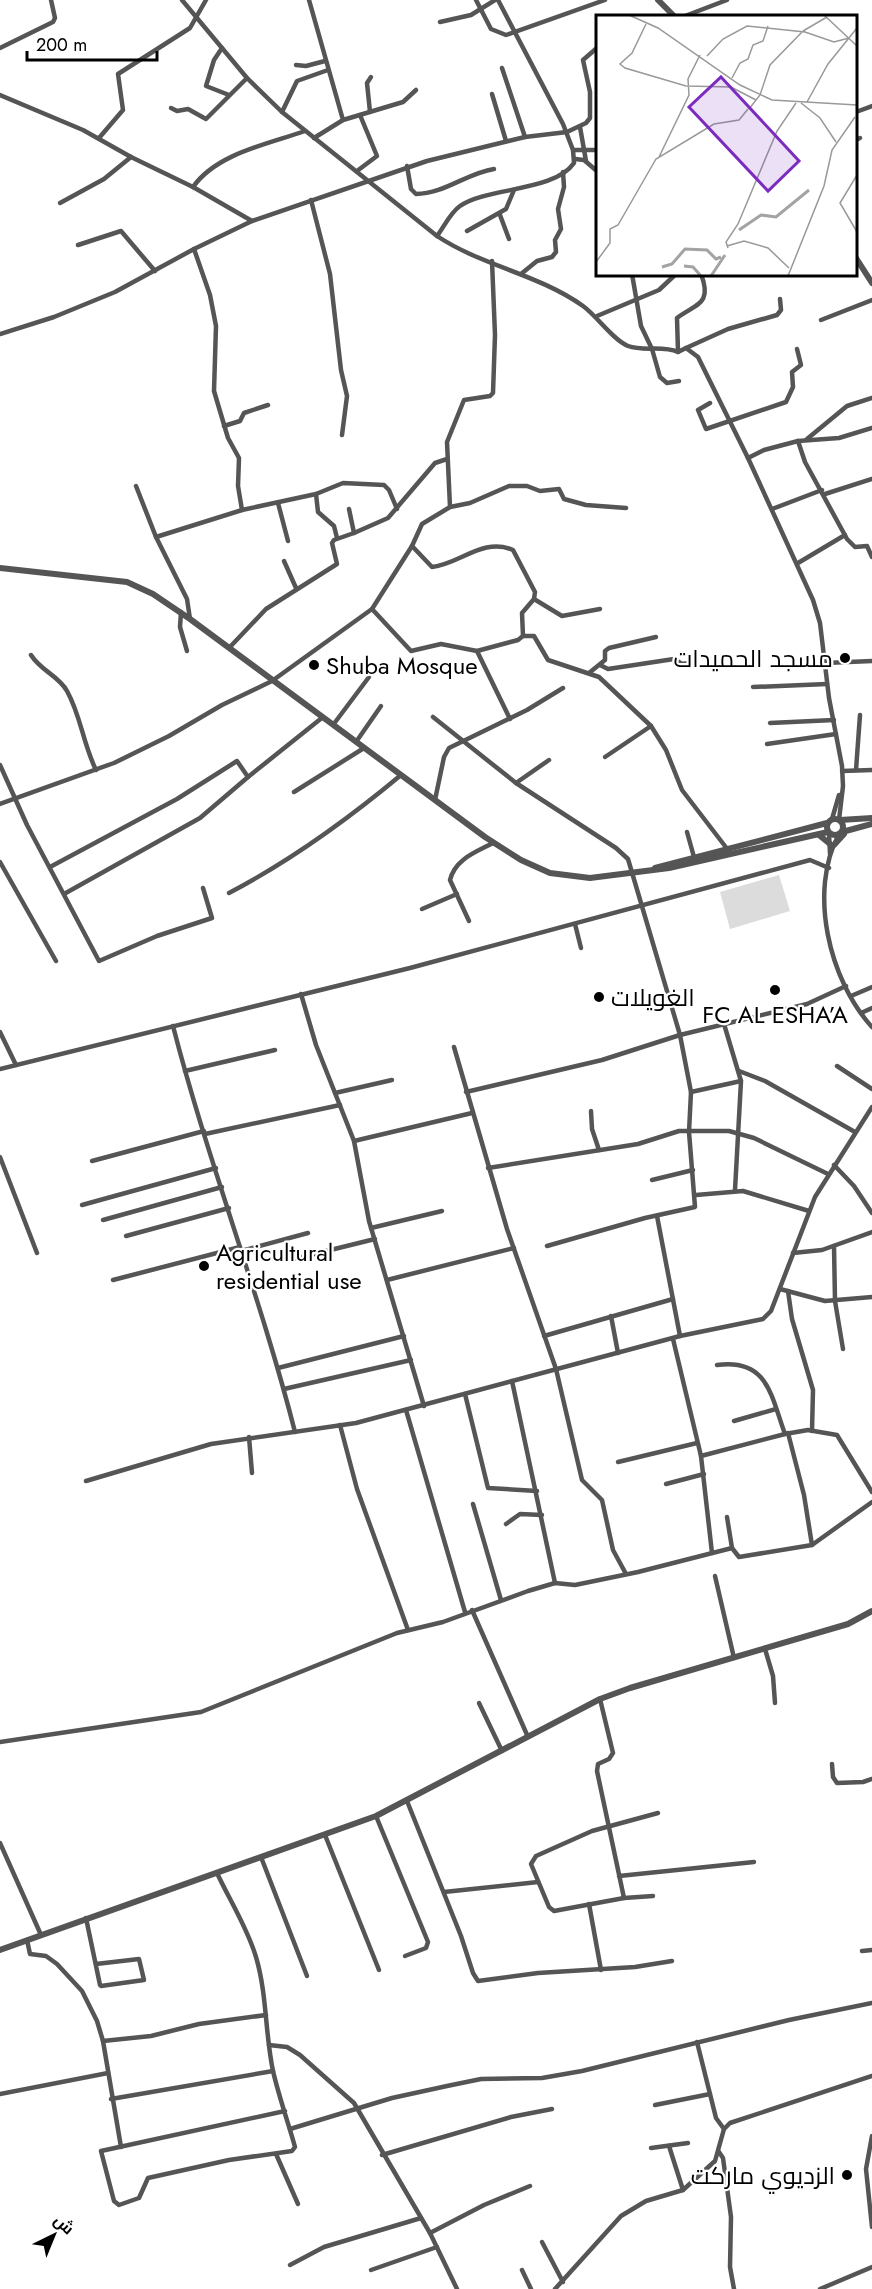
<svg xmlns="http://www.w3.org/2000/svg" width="872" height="2289" viewBox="0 0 872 2289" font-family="Jost,Cairo,sans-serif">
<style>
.green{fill:#dcdcdc}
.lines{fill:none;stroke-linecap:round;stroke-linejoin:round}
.minor{stroke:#555;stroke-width:4.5}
.tertiary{stroke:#555;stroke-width:6}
.poi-dot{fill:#000;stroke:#fff;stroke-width:2}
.labels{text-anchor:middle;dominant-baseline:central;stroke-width:4.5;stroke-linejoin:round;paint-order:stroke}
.poi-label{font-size:24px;fill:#000;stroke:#fff;text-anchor:start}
.inset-river{fill:none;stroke:#a3a3a3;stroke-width:3}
.inset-road{fill:none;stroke:#999;stroke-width:1.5}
.view{fill:#7b2cbf;fill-opacity:0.15;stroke:#7b2cbf;stroke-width:3}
.inset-edge{fill:none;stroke:#000;stroke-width:3}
</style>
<rect width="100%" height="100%" fill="#fff"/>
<path class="green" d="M779 875 790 911 730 929 720 892Z"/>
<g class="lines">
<g class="minor">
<path d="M182 0 247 78 282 112 437 236C482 266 538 274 583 306 597 316 613 340 628 346 644 352 662 345 678 352L686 348 698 357 748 458 813 600 820 623 829 698 842 766 843 786 839 820"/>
<path d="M309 0 343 120 314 138"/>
<path d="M476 0 491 29 506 35 605 0"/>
<path d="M685 16 727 0"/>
<path d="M440 22 471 15 495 0"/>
<path d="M0 48 53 22 55 18 51 0"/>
<path d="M222 48 214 60 206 86 229 95"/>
<path d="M296 65 306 66 325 61"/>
<path d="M502 68 525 137"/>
<path d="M492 94 506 141"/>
<path d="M0 95 83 130 131 157 193 187 252 221"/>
<path d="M171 108 177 111 188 109 206 119 247 78"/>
<path d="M282 112 297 81 328 70"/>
<path d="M370 112 367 83 371 77"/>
<path d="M856 112 872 106"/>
<path d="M343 120 403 102 416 90"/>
<path d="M580 127 586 161"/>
<path d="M99 138 123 110 118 74 190 28 206 0"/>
<path d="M856 140 860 138"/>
<path d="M573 150H598"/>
<path d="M575 159 584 160 598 172"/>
<path d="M407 166 411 189 416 194C444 194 467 173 494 169"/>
<path d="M357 171 377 156 360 115"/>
<path d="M193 187C217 153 269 144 305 131"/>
<path d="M311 200 330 274 341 370 347 396 342 435"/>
<path d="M60 203 104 179 131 157"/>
<path d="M500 215 509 239"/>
<path d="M467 231 506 209 514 190"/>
<path d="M437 236C444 227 450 213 460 206 487 187 554 192 574 163L573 150 563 124 498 0"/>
<path d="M78 245 121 231 155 271"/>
<path d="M521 274 537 261 552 257 556 252 555 240 561 229 558 209 564 187 563 172"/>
<path d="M632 274 641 326 652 349 660 377 667 383 679 381"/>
<path d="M597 316 659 290 676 274"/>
<path d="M821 320 872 300"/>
<path d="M0 334 54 317 115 292 194 249 252 221 427 161 525 137 567 132 586 123 590 118V92L583 60 598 47"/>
<path d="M686 348 728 329 777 315 781 310 780 299"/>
<path d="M678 352 677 318C695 304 713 305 701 274"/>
<path d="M710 403 698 410 706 429 786 402 793 387 792 372 801 365 797 349"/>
<path d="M224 426 240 421 244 413 268 405"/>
<path d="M807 439 847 406 872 398"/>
<path d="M798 441 805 462 847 539 855 547 867 546 872 557"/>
<path d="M748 458 764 450 798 441 839 438 872 428"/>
<path d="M136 486 156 537"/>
<path d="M316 494 318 512 334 526 337 538"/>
<path d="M825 494 872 479"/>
<path d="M278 503 288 541"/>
<path d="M450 507 470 503 509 486H527L540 491 559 489 564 499 586 505 626 508"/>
<path d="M772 509 822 490"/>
<path d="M242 510 316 494 343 483 384 485 389 490 397 509"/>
<path d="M354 533 388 518 435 463 447 459"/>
<path d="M412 546 432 567C460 564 483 537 513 550L535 592 534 599 522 613 523 636"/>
<path d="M284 561 296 588"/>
<path d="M798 563 845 535"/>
<path d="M534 599 562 616 600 609"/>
<path d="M372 609 412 546 422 524 450 507 447 442 464 400 490 396 493 393 495 335 492 261"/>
<path d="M181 612 180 627 187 651"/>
<path d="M190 619 187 599 156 537 242 510 238 486 239 458 228 438 214 391 216 326 210 295 194 249"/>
<path d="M229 648 266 609 337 564 332 543 334 540 354 533 349 509"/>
<path d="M31 655C41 671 59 676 67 691 81 716 83 744 96 770"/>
<path d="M825 663 872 661"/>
<path d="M600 665 608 669 674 659 682 664 696 662"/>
<path d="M589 673 605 660V651L609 648 656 637"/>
<path d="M753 687 827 684"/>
<path d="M433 717 516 783 616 848 628 859 680 1035 691 1092 689 1132 695 1207 645 1218 547 1246"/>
<path d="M510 719 477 651 518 640 523 636H534L548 660 599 677 651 726 666 750 682 790 728 850"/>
<path d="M770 723 834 720"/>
<path d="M333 725 369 677"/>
<path d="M356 742 381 706"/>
<path d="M767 744 836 734"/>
<path d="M605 757 651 726"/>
<path d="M0 765 27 825 99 961 157 936 212 918 203 888"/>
<path d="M856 770 860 715"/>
<path d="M842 771 872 770"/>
<path d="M516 783 549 760"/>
<path d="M294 792 364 748"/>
<path d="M435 800 444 757 449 748 527 710 563 688"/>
<path d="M0 804 114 763 169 736 222 705 272 681 372 609 411 651 441 644 477 651"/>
<path d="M832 819 839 795"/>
<path d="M687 832 694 857"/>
<path d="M829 833 830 854"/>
<path d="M839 834C808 891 829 980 872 1027"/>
<path d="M0 862 56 961"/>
<path d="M50 867 177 799 237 761 248 777 323 717"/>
<path d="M229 893C292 860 347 820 401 775"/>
<path d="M64 894 200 818 248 777"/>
<path d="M422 909 457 894"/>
<path d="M469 921 450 880C455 859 476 852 493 843"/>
<path d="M575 924 581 948"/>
<path d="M301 994 316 1045 354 1141 369 1221 424 1406"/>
<path d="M851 996 872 987"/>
<path d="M861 1013 872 1008"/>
<path d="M724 1024 741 1081 735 1190"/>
<path d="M173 1026C208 1162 260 1295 295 1432"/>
<path d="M0 1032 16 1065"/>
<path d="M454 1047 507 1229 556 1369 582 1480 602 1500 613 1550 626 1574"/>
<path d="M837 1066 872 1089"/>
<path d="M0 1069 410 968 810 860 829 868"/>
<path d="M185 1071 275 1050"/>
<path d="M739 1071 765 1081 855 1132"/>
<path d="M466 1092 602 1060 680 1035 807 1004 846 986"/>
<path d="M691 1092 741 1081"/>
<path d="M335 1093 392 1080"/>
<path d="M591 1111 592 1129 599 1150"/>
<path d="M205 1134 340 1105"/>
<path d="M354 1141 472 1113"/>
<path d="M0 1157 37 1253"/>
<path d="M92 1161 204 1131"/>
<path d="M834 1165 854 1186 872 1213"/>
<path d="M488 1168 638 1144 679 1131H729L754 1138 828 1174"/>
<path d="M652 1180 693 1170"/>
<path d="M696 1195 743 1191 809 1211"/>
<path d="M82 1205 216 1168"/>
<path d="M657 1216 680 1336"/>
<path d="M103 1220 222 1187"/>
<path d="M371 1228 442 1211"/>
<path d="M126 1236 229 1208"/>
<path d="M834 1246 835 1301 843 1349"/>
<path d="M241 1251 308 1233"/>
<path d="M793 1253 822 1250 872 1232"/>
<path d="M294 1259 375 1239"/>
<path d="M113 1280 240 1247"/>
<path d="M387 1280 514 1248"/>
<path d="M780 1289 825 1301 872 1297"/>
<path d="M788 1291 792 1319 813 1390 812 1431"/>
<path d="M611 1316 618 1353"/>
<path d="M544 1336 673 1299"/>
<path d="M673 1339 701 1456 712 1553"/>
<path d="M717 1365C768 1358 771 1396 785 1434"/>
<path d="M278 1368 404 1336"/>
<path d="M512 1381 555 1583"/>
<path d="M284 1389 411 1360"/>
<path d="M465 1394 488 1488 537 1491"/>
<path d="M406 1410 465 1612"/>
<path d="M734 1421 776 1409"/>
<path d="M340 1425 357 1489 408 1630"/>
<path d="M788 1433 804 1495 812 1545"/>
<path d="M249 1437 252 1473"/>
<path d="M701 1456 785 1434 808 1430 837 1435 872 1492"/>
<path d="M618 1462 697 1443"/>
<path d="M86 1481 211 1444 356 1423 680 1336 763 1319 771 1311 815 1197 872 1107"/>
<path d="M666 1484 704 1474"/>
<path d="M473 1504 501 1600"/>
<path d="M727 1517 732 1548 739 1557 812 1545 872 1502"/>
<path d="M506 1524 520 1514 542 1515"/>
<path d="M715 1576 734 1658"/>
<path d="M472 1610 528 1737"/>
<path d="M765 1649 773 1676 775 1703"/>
<path d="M600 1699 613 1753 609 1759 598 1764 597 1771 624 1898"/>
<path d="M479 1703 502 1751"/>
<path d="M0 1742 201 1712 397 1633 443 1622 528 1591 555 1583 575 1585 638 1572 732 1548"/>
<path d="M832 1764 833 1777 837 1783 863 1782 872 1779"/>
<path d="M407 1801 461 1936 473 1973 478 1981 538 1973 635 1967 672 1961"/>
<path d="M376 1816 428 1942 426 1948 405 1956"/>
<path d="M325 1835 379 1970"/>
<path d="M0 1843 41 1935"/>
<path d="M261 1857 307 1976"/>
<path d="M217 1873C230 1901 247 1927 256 1957 267 1994 265 2033 273 2071 279 2097 288 2122 295 2147L292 2151 229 2160 148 2178 139 2198 119 2205 114 2201 101 2151 285 2111"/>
<path d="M619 1876 754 1862"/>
<path d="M444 1892 538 1882"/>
<path d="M653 1896 624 1898 554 1911 549 1907 531 1864 536 1856 592 1831 658 1813"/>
<path d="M589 1904 601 1970"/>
<path d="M86 1918 100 1985 101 1986 144 1980 139 1959 96 1964"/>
<path d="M27 1940 30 1954 46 1956 57 1964 82 1991 97 2021 103 2041 121 2147"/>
<path d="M862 1951 872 1950"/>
<path d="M103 2041 151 2036 199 2024 266 2015"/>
<path d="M697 2042 716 2118 724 2129"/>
<path d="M269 2045 287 2047 300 2055 354 2103 430 2233 457 2289"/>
<path d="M0 2094 108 2073"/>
<path d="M111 2099 273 2071"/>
<path d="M655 2105 710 2094"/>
<path d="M290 2129 392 2098 447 2086 481 2079 542 2078 582 2071 789 2020 872 2003"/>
<path d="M872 2136 866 2169 872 2227"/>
<path d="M669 2146 683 2190"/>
<path d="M651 2148 688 2143"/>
<path d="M719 2152 723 2158 731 2217 730 2267 734 2289"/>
<path d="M276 2154 298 2204"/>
<path d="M382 2155 511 2117 552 2109"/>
<path d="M430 2233 484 2205 530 2186"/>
<path d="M542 2242 563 2282"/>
<path d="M290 2265 324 2247 421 2218"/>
<path d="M371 2270 437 2247"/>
<path d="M522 2270 531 2289"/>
<path d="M555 2289 621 2216 646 2201 683 2190 715 2161 724 2129 730 2123 872 2076"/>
<path d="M820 2289 872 2267"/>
</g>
<g class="tertiary">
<path d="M658 0 674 16"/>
<path d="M856 258 872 283"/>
<path d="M0 568 127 582 153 594 190 619 485 837 521 860 550 873 590 878 669 868 828 832"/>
<circle cx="835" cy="827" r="8"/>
<path d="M840 820 872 818"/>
<path d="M842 832 872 824"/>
<path d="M819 835 830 844"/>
<path d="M834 845 844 834"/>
<path d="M655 868 827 823"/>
<path d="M0 1950 376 1816 600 1699 630 1688 848 1624 872 1611"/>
</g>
</g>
<g class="poi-dot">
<circle cx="845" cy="658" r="6"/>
<circle cx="314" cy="665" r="6"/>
<circle cx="775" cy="990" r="6"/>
<circle cx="599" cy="997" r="6"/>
<circle cx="204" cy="1266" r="6"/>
<circle cx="847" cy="2175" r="6"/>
</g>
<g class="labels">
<g class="poi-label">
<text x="833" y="658" text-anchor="end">مسجد الحميدات</text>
<text x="326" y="665">Shuba Mosque</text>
<text x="611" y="997">الغويلات</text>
<text x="775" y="1014" text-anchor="middle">FC AL ESHA’A</text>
<text x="216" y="1252">Agricultural<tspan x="216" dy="28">residential use</tspan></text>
<text x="835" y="2175" text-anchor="end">الزديوي ماركت</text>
</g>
</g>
<g transform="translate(596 15)">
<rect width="261" height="261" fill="#fff"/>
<path class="inset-river" d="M143 215 165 200 180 202 213 175M88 251 97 252 105 261M66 252 76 249 89 234 111 235 120 244 125 242M115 261 129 240"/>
<path class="inset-road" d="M33 0 62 13 144 70 176 85 261 90M228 0 261 31M50 9 36 38 24 49 29 53 90 71 135 72 160 85M207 16 231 2M111 41 127 24 151 11 209 17 238 27 253 23M136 63 144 48 152 44 157 30 167 26 172 11M211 87 232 49 261 13M205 88 224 103 240 127M153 94 164 80 174 50 206 17M63 142 93 80 92 64 104 40M261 160 244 188 261 217M131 231 148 226 172 233 193 253M132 233 130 227 142 209 181 116 200 88M0 247 14 228V214L22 210 60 144 118 109 143 105 152 94M192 261 228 171 236 135 259 102"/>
<path class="view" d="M125 62 203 146 172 176 93 92Z"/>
<rect width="261" height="261" class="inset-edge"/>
</g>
<g transform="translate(54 2235) rotate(43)" stroke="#ffffff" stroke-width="4.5" paint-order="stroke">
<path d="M0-4.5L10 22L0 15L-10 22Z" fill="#000000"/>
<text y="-9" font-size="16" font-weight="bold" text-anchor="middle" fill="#000000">ش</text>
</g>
<path d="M27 51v9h130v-9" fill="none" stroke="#000000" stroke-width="3"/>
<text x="36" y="51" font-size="18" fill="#000000" stroke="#ffffff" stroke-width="4.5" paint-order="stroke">200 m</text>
</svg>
